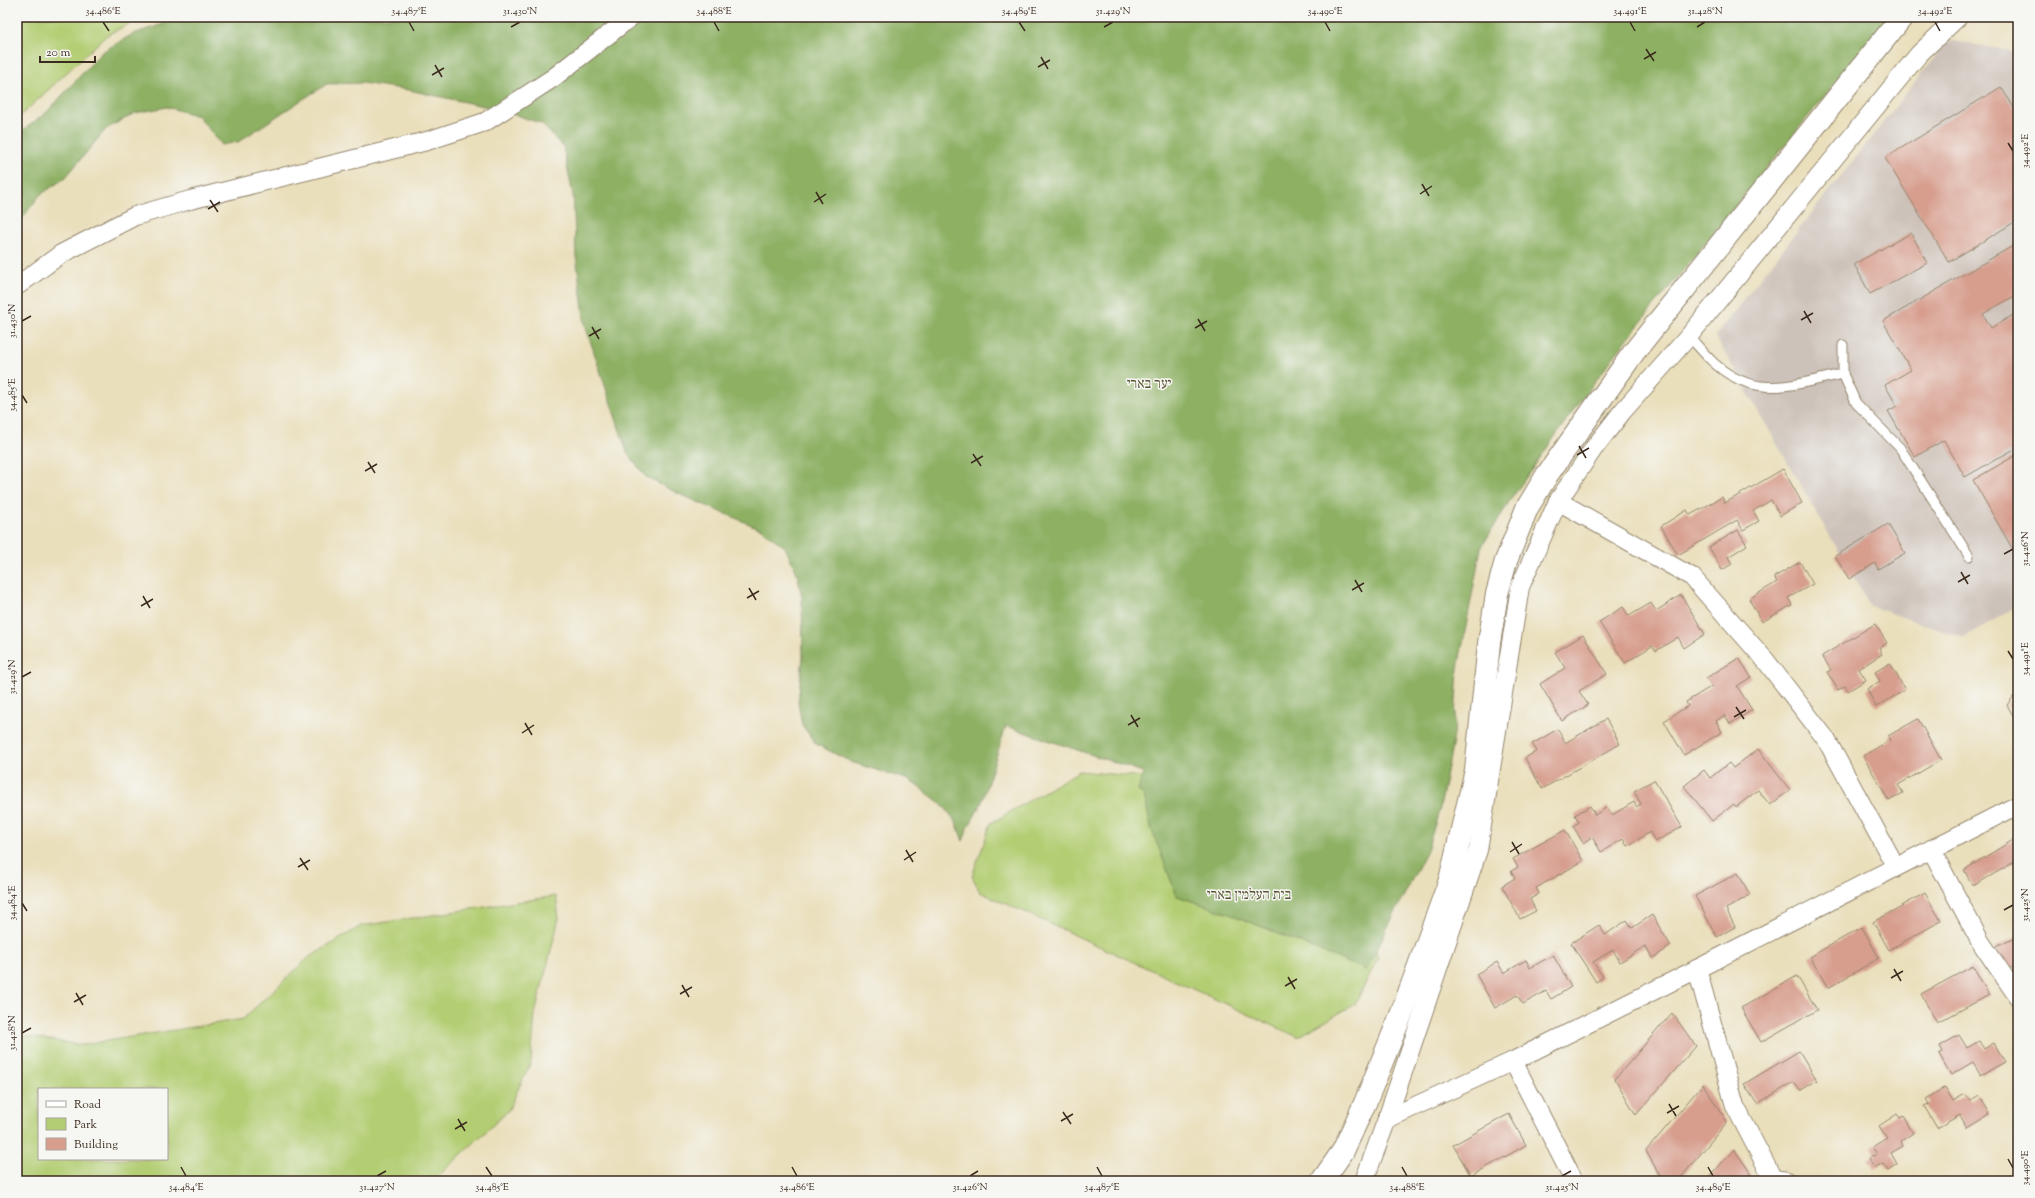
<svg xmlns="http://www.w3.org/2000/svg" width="2035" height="1198" viewBox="0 0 2035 1198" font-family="'Sorts Mill Goudy','Frank Ruhl Libre',serif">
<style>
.industrial{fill:#cdc2b9}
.green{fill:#b2cd72;stroke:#767c48;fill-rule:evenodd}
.forest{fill:#8db064;stroke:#646d41}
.building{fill:#d79e8e}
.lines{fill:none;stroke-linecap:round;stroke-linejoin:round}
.lane-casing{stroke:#92846c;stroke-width:11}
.street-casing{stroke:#92846c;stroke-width:20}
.secondary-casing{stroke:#92846c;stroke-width:24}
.lane{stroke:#fff;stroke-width:9}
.street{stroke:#fff;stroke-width:18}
.secondary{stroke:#fff;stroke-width:22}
.ticks{fill:none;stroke:#3b2a1e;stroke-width:1.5}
.labels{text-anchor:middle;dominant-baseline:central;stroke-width:3;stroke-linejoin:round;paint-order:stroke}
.park-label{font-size:14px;fill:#595333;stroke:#f6f6f2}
.neatline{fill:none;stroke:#3b2a1e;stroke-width:1.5}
.ticks-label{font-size:10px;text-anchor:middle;fill:#3b2a1e}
</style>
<rect width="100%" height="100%" fill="#f6f6f2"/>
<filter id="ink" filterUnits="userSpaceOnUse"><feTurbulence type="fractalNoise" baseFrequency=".025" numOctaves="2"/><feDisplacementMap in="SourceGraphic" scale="8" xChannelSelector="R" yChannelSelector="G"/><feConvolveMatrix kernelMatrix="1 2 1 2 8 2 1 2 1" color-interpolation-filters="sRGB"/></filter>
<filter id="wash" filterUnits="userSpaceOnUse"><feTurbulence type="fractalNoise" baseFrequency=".012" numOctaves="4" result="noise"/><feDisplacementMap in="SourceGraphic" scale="16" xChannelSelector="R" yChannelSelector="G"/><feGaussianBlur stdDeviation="0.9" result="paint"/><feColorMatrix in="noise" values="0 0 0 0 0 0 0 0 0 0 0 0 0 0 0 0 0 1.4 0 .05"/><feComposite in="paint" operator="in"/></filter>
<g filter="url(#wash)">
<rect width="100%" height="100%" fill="#eadfbb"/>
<path class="industrial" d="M1948 40 2018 52V606L1963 638 1870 606 1715 336Z"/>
<g class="green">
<path d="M17 17H143L107 35 17 119Z"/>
<path d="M1079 771 1334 795 1378 958 1355 1004 1298 1037 980 892 972 876 991 823Z"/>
<path d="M556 896 559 918 535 1014 531 1062 508 1111 433 1181H25L17 1177V1035L82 1045 243 1019 308 958 361 926ZM39 1089H167V1159H39Z"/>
</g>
<path class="forest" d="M184 17H1889L1629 337 1577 405 1509 502 1481 548 1458 668 1454 736 1440 808 1427 850 1366 970 1238 917 1177 896 1151 828 1144 795 1138 791 1143 772 1006 726 981 804 968 828 963 841 956 822 942 804 909 780 851 762 816 744 802 725 798 702 803 657 802 597 797 573 785 547 761 529 677 493 646 477 627 452 585 325 576 255 573 195 563 147 542 124 502 110 409 90 362 83 327 84 297 103 238 142 222 145 198 116 167 107 135 113 106 129 65 178 40 195 17 225V135L47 112 102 52 133 34Z"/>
<g id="blocks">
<g class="building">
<path d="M2001 87 2018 114V220L1949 262 1885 158Z"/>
<path d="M1911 233 1927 263 1870 294 1854 264Z"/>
<path d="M2018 243V294L1983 314 1991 328 2018 312V447L1965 477 1944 440 1915 457 1888 411 1897 406 1885 385 1911 370 1883 321Z"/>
<path d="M2018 454V544L2012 548 1973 480Z"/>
<path d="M1783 469 1802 503 1780 516 1771 500 1753 511 1759 521 1743 530 1737 520 1678 555 1661 526 1687 510 1690 515 1722 497 1725 503Z"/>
<path d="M1888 524 1905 553 1878 569 1875 563 1849 579 1835 556Z"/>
<path d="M1738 530 1747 545 1728 557 1732 564 1722 570 1709 547Z"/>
<path d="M1800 562 1813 584 1788 598 1792 605 1762 622 1749 599 1777 582 1774 577Z"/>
<path d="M1681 595 1705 634 1684 648 1678 637 1656 651 1652 646 1625 663 1599 622 1623 607 1629 616 1651 603 1656 611Z"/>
<path d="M1875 624 1887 643 1879 648 1882 654 1859 669 1866 680 1848 691 1845 686 1838 690 1827 672 1831 670 1822 656Z"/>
<path d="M1583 635 1607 674 1579 691 1588 705 1562 721 1540 684 1565 668 1555 652Z"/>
<path d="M1739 658 1751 677 1737 686 1752 710 1730 724 1725 715 1716 721 1722 732 1684 755 1664 721 1688 706 1686 702 1712 686 1706 678Z"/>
<path d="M1890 663 1905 690 1876 707 1867 689 1880 681 1875 672Z"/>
<path d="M2018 691V724L2007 705Z"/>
<path d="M1606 719 1620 744 1542 789 1525 758 1537 751 1532 744 1558 729 1565 743Z"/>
<path d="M1918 719 1941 760 1898 785 1903 793 1889 801 1863 756 1890 740 1888 736Z"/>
<path d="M1758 749 1790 790 1770 805 1758 790 1736 807 1734 804 1712 821 1684 786 1704 770 1710 778 1729 763 1733 768Z"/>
<path d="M1654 780 1682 827 1655 842 1650 832 1627 846 1623 839 1601 852 1592 837 1583 843 1573 826 1579 822 1575 815 1590 806 1595 815 1607 807 1612 815 1634 802 1636 807 1641 804 1634 791Z"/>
<path d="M1565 830 1583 861 1536 888 1539 894 1530 899 1536 911 1520 919 1502 886 1515 878 1511 871 1518 867 1513 859Z"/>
<path d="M2018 837V860L1973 886 1964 870Z"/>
<path d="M1738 873 1750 895 1726 909 1735 927 1717 937 1695 896Z"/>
<path d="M1925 893 1941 921 1889 950 1873 922Z"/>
<path d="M1652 915 1671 946 1653 958 1645 946 1620 962 1613 950 1593 962 1603 977 1596 982 1571 943 1599 925 1605 935 1627 920 1632 928Z"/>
<path d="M1862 927 1879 958 1828 988 1810 957Z"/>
<path d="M2018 936V964L2007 970 1995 948Z"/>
<path d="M1553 955 1571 987 1551 999 1546 991 1523 1004 1517 995 1495 1008 1476 974 1497 962 1504 973 1526 960 1530 968Z"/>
<path d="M1973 966 1989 995 1937 1023 1921 994Z"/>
<path d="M1797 976 1817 1010 1761 1042 1741 1008Z"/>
<path d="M1672 1013 1696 1046 1636 1115 1615 1079Z"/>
<path d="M1959 1035 1967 1048 1979 1041 1984 1049 1994 1043 2005 1062 1981 1075 1973 1062 1951 1075 1939 1054 1943 1052 1940 1046Z"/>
<path d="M1799 1051 1817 1080 1800 1091 1794 1082 1757 1104 1744 1084Z"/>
<path d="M1703 1084 1727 1122 1678 1181H1663L1646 1151Z"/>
<path d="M1945 1087 1953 1101 1965 1094 1970 1101 1979 1095 1990 1114 1967 1128 1960 1115 1937 1128 1924 1106 1929 1104 1926 1099Z"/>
<path d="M1509 1114 1526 1145 1471 1176 1453 1145Z"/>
<path d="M1897 1114 1900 1118 1903 1116 1913 1133 1901 1141 1903 1146 1891 1153 1897 1164 1888 1170 1883 1163 1874 1168 1868 1159 1877 1154 1872 1147 1887 1138 1879 1126Z"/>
<path d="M1734 1149 1756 1181H1706Z"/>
</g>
</g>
</g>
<g filter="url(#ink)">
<use href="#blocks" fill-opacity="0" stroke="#92846c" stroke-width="1"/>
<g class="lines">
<defs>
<g id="lane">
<path d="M1689 336C1697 345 1705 355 1714 363 1756 401 1795 384 1843 374"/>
<path d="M1843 345V374L1856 403 1900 448 1969 556"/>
</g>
<g id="street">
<path d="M17 286 61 254 135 216 190 200 427 141 485 122 553 78 631 17"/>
<path d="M1558 501 1692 577 1766 661 1826 739 1896 867"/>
<path d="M1931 849 1980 941 2018 997"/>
<path d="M1697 969 1735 1106 1773 1179 1787 1181"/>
<path d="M1513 1061 1574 1181"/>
<path d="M1387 1119 1513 1061 1697 969 2018 805"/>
<path d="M1364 1181 1387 1119 1478 850 1520 587 1558 501 1594 448 1622 412 1689 336 1919 54 1958 17"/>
</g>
<path id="secondary" d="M1322 1181 1343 1151 1365 1103 1401 1015 1450 880 1476 770 1489 643 1497 594 1506 561 1527 508 1547 475 1634 352 1902 17"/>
</defs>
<use href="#lane" class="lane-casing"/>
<use href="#street" class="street-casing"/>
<use href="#secondary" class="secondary-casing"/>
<use href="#lane" class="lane"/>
<use href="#street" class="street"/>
<use href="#secondary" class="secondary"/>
</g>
</g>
<path class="ticks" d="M103 22 109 31M409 22 414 31M714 22 719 31M1019 22 1025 31M1325 22 1330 31M1630 22 1635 31M1935 22 1940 31M511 27 520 22M1104 27 1113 22M1697 27 1705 22M1646 49 1654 61M1041 57 1048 69M1644 59 1656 52M435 65 442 77M1038 67 1050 60M432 75 444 68M2008 143 2013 151M1422 184 1429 196M816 192 823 204M1420 194 1432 186M210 200 218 212M814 202 826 194M208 209 220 202M1804 311 1811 323M1198 319 1205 331M1801 320 1813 313M22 321 31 316M592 327 599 339M1195 328 1207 321M589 336 601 329M22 395 27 403M1579 446 1586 458M973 454 981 466M1577 455 1589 448M368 462 375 473M971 463 983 456M365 471 377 464M2004 554 2013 549M1961 572 1968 584M1355 580 1362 592M1958 582 1970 575M749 588 756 600M1352 590 1364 583M143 596 150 608M747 598 759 591M141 606 153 599M2008 651 2013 659M22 677 31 672M1736 707 1744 719M1131 715 1138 727M1734 717 1746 710M525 723 532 735M1128 725 1140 718M522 733 534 725M1512 842 1519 854M906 850 913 862M1510 852 1522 844M300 858 308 870M904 860 916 852M298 867 310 860M22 903 27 911M2004 910 2013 905M1894 969 1901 981M1288 977 1295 989M1891 978 1903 971M682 985 689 997M1285 986 1297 979M76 993 83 1005M680 994 692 987M74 1002 86 995M22 1033 31 1028M1669 1104 1676 1116M1063 1112 1071 1124M1667 1113 1679 1106M458 1119 465 1131M1061 1121 1073 1114M455 1129 467 1122M2008 1159 2013 1168M181 1167 186 1176M486 1167 492 1176M792 1167 797 1176M1097 1167 1102 1176M1402 1167 1407 1176M1708 1167 1713 1176M377 1176 386 1171M970 1176 978 1171M1562 1176 1571 1171"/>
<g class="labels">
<g class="park-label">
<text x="1149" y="385">יער בארי</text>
<text x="1249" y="896">בית העלמין בארי</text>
</g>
</g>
<rect width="2035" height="1198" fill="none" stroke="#f6f6f2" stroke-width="44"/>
<rect x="38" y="1088" width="130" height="72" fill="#f6f6f2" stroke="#aba49d"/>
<rect x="46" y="1101" width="20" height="6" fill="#ffffff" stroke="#aba49d"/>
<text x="74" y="1108" font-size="12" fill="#3b2a1e">Road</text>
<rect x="46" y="1118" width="20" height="12" fill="#b2cd72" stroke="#aba49d"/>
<text x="74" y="1128" font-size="12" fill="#3b2a1e">Park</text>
<rect x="46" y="1138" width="20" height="12" fill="#d79e8e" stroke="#aba49d"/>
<text x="74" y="1148" font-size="12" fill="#3b2a1e">Building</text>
<path d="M40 56v6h55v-6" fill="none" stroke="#3b2a1e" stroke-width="2"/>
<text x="46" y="56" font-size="12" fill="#3b2a1e" stroke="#f6f6f2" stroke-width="3" paint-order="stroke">20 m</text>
<rect x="22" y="22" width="1991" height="1154" class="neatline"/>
<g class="ticks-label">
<text x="103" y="14">34.486°E</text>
<text x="409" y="14">34.487°E</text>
<text x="520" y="14">31.430°N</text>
<text x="714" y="14">34.488°E</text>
<text x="1019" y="14">34.489°E</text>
<text x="1113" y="14">31.429°N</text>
<text x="1325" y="14">34.490°E</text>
<text x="1630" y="14">34.491°E</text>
<text x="1705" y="14">31.428°N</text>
<text x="1935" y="14">34.492°E</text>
<text transform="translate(2024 151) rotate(-90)" y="4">34.492°E</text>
<text transform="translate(11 321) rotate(-90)" y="4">31.430°N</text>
<text transform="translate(11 395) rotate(-90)" y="4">34.485°E</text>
<text transform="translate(2024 549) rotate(-90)" y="4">31.426°N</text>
<text transform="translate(2024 659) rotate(-90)" y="4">34.491°E</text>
<text transform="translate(11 677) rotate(-90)" y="4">31.429°N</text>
<text transform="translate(11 903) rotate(-90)" y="4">34.484°E</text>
<text transform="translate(2024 905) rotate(-90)" y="4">31.425°N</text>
<text transform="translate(11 1033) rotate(-90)" y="4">31.428°N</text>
<text transform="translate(2024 1168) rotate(-90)" y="4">34.490°E</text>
<text x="186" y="1190">34.484°E</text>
<text x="377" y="1190">31.427°N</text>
<text x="492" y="1190">34.485°E</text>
<text x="797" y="1190">34.486°E</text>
<text x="970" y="1190">31.426°N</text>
<text x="1102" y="1190">34.487°E</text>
<text x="1407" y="1190">34.488°E</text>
<text x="1562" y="1190">31.425°N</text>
<text x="1713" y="1190">34.489°E</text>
</g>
</svg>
